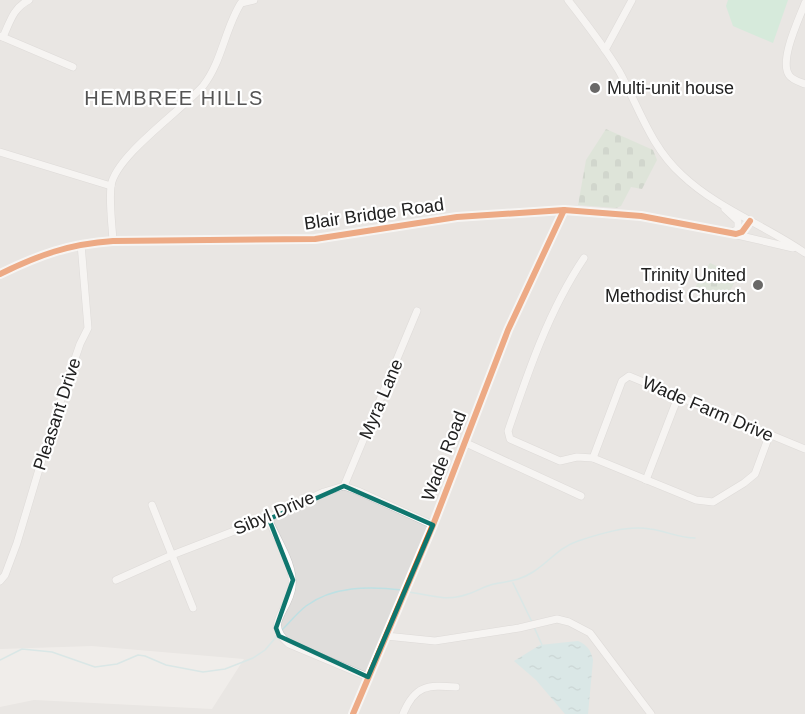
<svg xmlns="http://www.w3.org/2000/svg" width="805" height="714" viewBox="0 0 805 714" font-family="Arial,sans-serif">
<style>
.residential{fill:#dfdddb}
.cemetery{fill:url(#cemetery-stones)}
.pitch{fill:#b5e7cb}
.water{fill:url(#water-ripples)}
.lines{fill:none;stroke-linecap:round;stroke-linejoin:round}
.stream{stroke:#bee0e3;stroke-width:1.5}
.minor-casing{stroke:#c7c5c4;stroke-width:8}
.minor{stroke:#fdfcfc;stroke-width:7}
.cycleway-casing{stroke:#fff;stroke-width:10}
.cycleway{stroke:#e8590c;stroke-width:6}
.marked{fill:none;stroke:#0f766e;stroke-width:4.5;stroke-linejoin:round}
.poi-dot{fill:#696867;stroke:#fff;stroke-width:2}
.labels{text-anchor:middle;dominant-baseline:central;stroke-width:4.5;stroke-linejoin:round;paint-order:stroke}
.poi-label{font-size:18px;fill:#212121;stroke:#fff;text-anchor:start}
.street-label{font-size:18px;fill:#212121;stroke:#fff}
.neighbourhood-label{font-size:20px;letter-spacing:1.5px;fill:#545454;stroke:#fff}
</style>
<defs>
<pattern id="cemetery-stones" width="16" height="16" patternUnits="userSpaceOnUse" patternTransform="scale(1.5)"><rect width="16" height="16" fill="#c8dac6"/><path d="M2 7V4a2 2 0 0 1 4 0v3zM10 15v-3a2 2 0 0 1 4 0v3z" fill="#acbbaa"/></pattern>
<pattern id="water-ripples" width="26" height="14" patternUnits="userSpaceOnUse" patternTransform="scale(1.5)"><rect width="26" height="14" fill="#bee0e3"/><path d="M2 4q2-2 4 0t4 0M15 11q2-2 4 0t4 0" fill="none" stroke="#a3c0c2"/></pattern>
</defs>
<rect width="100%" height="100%" fill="#f0edea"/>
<path class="residential" d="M0 0H805V714H0V707L34 700 212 709 244 659 92 646 0 649Z"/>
<g class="cemetery">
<path d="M606 129 653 150 657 160 642 189 631 187 621 206 616 208 578 205 586 160Z"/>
<path d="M710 263 738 276 727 296H724L719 302 693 291Z"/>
</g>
<path class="pitch" d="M728 0H788L773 43 733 26 726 6Z"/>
<path class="water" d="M578 641C587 645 591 650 593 660L588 714H565L536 680 514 661 540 645Z"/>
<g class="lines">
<g class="stream">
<path d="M513 583 532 622"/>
<path d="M409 592C429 595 447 602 468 594 477 591 485 586 494 584 509 581 519 581 533 572 549 562 559 547 578 541 599 534 627 525 650 529 666 531 679 538 695 538"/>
<path d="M534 627 542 645"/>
<path d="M282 630C290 622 297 613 306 606 333 586 369 586 402 590"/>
<path d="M0 660 22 649 52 652 95 667 117 664 138 655 145 656 166 665 203 672 225 669 253 658 265 650 277 636"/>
</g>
<defs>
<g id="minor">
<path d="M568 0C586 23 604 46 619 71 639 107 650 146 682 175 718 209 765 225 805 253"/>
<path d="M805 3C799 19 779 60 789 75 792 80 800 82 805 84"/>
<path d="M0 36 73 67"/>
<path d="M3 37C10 22 13 8 29 0"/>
<path d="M605 50 632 0"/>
<path d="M0 152 111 186"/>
<path d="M725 209 738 221V229L731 233"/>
<path d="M737 235 793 248"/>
<path d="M113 241C112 223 109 203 111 186 115 156 182 110 203 86 222 62 225 28 241 3L254 0"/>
<path d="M584 258C549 310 528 372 508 431L510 439 560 461 577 457 593 458 696 500 713 502 744 483 755 474 769 436"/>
<path d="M0 274C39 255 69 244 113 241L315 239 457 217 564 210 641 216 736 234 742 232 750 221"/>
<path d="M466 443 581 496"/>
<path d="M593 458 622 381 629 376 805 449"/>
<path d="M646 480 678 397"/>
<path d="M344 486 417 311"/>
<path d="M152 505 193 608"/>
<path d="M268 518C276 539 295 564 292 587 289 612 263 622 289 644L368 677"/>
<path d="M116 580 172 555 268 518 324 492 344 486 358 491 433 525"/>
<path d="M0 581 5 575 17 543 51 429 80 344 88 328 81 244"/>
<path d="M386 636 435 641 519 628 557 619 569 622 590 633 651 714"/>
<path d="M353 714 433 525 508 330 564 210"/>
<path d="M403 714C415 685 427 685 456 687"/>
</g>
</defs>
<use href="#minor" class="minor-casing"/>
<use href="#minor" class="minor"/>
<defs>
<g id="cycleway">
<path d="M0 274C39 255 69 244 113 241L315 239 457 217 564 210 641 216 736 234 742 232 750 221"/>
<path d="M353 714 433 525 508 330 564 210"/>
</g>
</defs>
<use href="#cycleway" class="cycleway-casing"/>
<use href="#cycleway" class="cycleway"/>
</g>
<path d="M0 0H805V714H0ZM344 486 433 525 368 677 279 636 276 628 293 580 269 519Z" fill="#f0edea" fill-opacity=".55" fill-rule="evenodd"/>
<path class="marked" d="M344 486 433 525 368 677 279 636 276 628 293 580 269 519Z"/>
<g class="poi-dot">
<circle cx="595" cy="88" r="6"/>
<circle cx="758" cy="285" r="6"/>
</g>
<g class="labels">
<g class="poi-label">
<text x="607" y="88">Multi-unit house</text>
<text x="746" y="275" text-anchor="end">Trinity United<tspan x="746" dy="21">Methodist Church</tspan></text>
</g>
<g class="street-label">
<text transform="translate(374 214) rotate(-8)">Blair Bridge Road</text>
<text transform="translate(381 399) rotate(-67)">Myra Lane</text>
<text transform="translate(708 409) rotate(23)">Wade Farm Drive</text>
<text transform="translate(57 414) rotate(-72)">Pleasant Drive</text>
<text transform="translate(444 456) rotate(-69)">Wade Road</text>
<text transform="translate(274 513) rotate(-23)">Sibyl Drive</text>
</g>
<g class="neighbourhood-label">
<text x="174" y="98">HEMBREE HILLS</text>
</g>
</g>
</svg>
